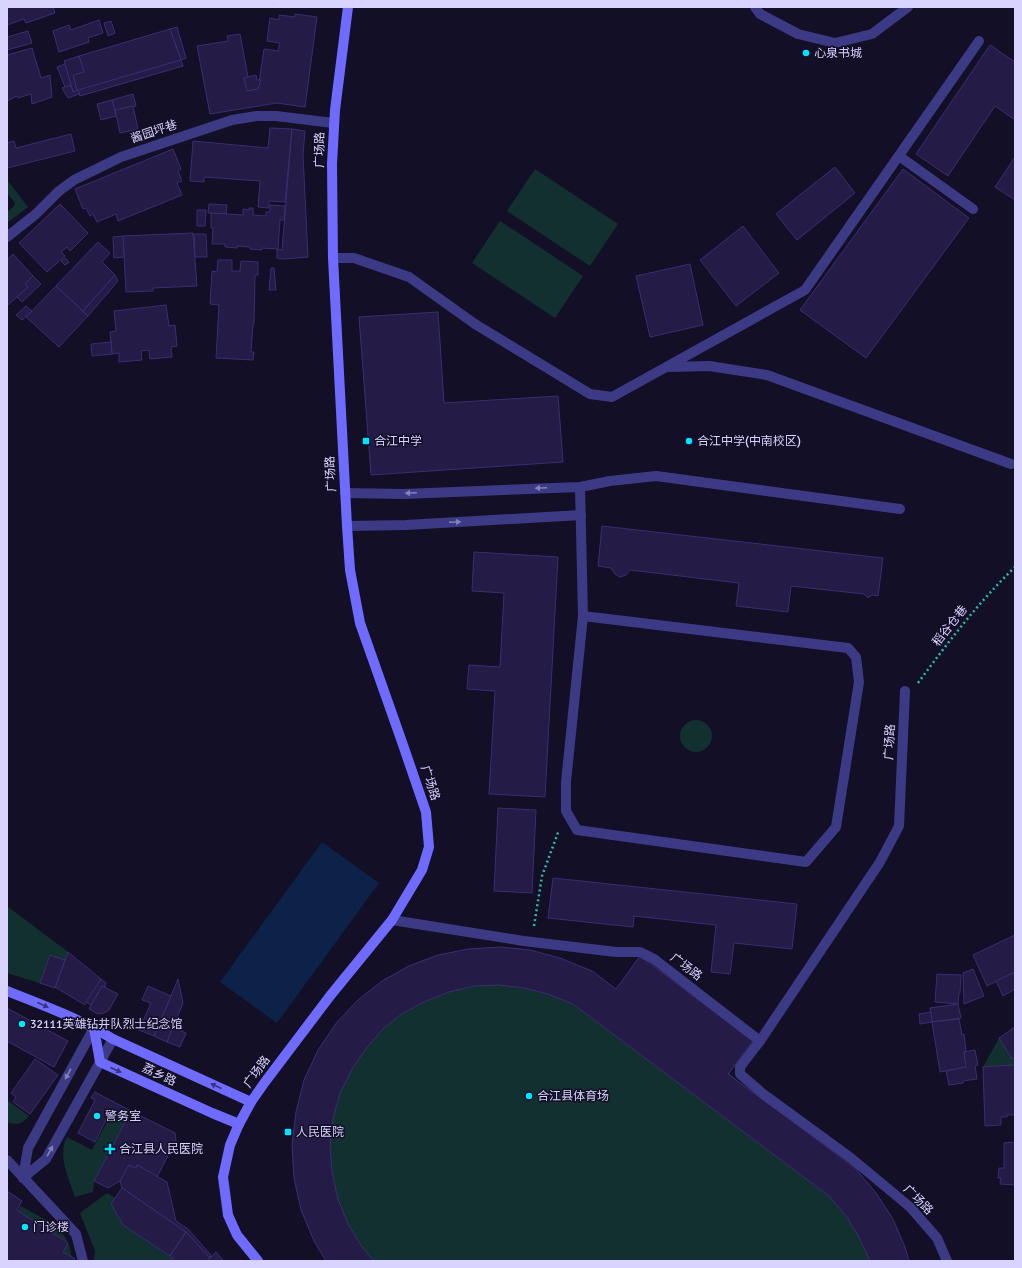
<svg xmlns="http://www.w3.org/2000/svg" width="1022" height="1268" viewBox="0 0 1022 1268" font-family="Signika,'Noto Sans SC',sans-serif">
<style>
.green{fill:#12302f}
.water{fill:#0c2248}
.building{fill:#241b47;stroke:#3b2d73}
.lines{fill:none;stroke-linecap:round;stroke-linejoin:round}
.path{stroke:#2fb8b0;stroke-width:2.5;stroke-dasharray:2 3;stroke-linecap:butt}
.lane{stroke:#3d3a85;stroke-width:10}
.street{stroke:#3d3a85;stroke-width:10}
.secondary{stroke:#6f6bff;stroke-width:10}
.oneway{fill:#837fbc}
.oneway2{fill:#38347d}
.poi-dot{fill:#00e5ff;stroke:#130f26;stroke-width:1.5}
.labels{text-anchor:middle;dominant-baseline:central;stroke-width:3;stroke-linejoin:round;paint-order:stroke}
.poi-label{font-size:12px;fill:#d9d4ff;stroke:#130f26;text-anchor:start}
.street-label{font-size:12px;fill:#d9d4ff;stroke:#130f26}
</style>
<rect width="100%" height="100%" fill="#130f26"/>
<g class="green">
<path d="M535 169 618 224 590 266 507 211Z"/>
<path d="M7 180 28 207 7 223V212L14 206 15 203 7 193Z"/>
<path d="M500 221 583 276 555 318 472 263Z"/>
<circle cx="696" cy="736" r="16"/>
<path d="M7 906 68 952 55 988 7 973Z"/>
<path d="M500 947 530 950 560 958 592 971 616 989 640 956 753 1041 729 1074 855 1168 876 1193 893 1219 905 1247 909 1261H326C313 1234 297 1207 294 1177 283 1088 329 1005 409 966 437 952 468 949 500 947Z"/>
<path d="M999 1038 1012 1059 1015 1057V1064L1013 1065 983 1067Z"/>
<path d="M7 1100 29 1116C23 1124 16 1126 7 1122Z"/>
<path d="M110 1112 120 1117 123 1113 128 1116 94 1181 93 1192 75 1197C69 1178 57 1156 67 1137L92 1150 111 1115 109 1114Z"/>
<path d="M107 1193 116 1198 123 1225 173 1258 171 1261H122L118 1260 117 1261H94L95 1251 80 1213Z"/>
<path d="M21 1206C46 1221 71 1228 72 1261H66L63 1252 68 1243 18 1211Z"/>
</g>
<path class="water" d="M322 842 379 883 277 1023 220 982Z"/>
<g class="building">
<path d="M7 7H53L55 13 26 23 24 19 7 25Z"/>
<path d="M295 14 317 17 305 107 277 103 210 114 197 46 228 41 227 36 240 34 248 77 244 78 247 91 258 89 264 49 278 51 280 43 267 41 270 18 279 20V15L295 17Z"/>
<path d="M99 20 103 33 88 38 89 42 59 52 53 31 69 25 71 30Z"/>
<path d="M111 21 115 33 108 36 104 23Z"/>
<path d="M177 27 186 58 181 60 170 29Z"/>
<path d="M170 29 181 60 77 91 73 75 84 72 79 56Z"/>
<path d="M28 31 32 43 7 50V37Z"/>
<path d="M990 45 1015 62V120L995 106 948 176 916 154Z"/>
<path d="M32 48 41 78 50 75 52 97 32 104 31 94 18 98 17 96 7 101V55Z"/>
<path d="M79 56 84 72 73 75 77 91 73 92 64 61Z"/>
<path d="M181 60 183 66 80 96 78 90Z"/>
<path d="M65 64 71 85 65 87 57 67Z"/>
<path d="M256 75 257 80H261L258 89 247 91 244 78Z"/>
<path d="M71 85 73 92 78 90 79 94 68 98 62 88Z"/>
<path d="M133 94 136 106 115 110 112 100Z"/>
<path d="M112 100 116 116 101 120 97 104Z"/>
<path d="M133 106 138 129 120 133 115 110Z"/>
<path d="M270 128 292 129 285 202 269 201V208L258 207 260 181 204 177V182L190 181 193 141 268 148Z"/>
<path d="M292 129 305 131 303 155 308 257 284 259 277 258V249L282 250Z"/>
<path d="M71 134 75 151 7 168V143L14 141 16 148Z"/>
<path d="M173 149 181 169 178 171 182 181 177 183 182 195 118 221 116 214 97 222 93 214 90 216 86 208 83 209 75 189Z"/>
<path d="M1015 157V200L995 187Z"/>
<path d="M835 167 855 193 797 240 776 214Z"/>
<path d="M903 169 969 218 866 358 800 310Z"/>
<path d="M60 204 88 233 70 251 67 247 61 252 65 256 47 272 19 243Z"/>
<path d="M209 204 227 205 226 214 208 213Z"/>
<path d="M270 205 285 206 284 220H280L278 249 262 248V250L250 249V247L237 246V248L225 247V244H212L213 228H211V213L243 215V209L249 210V208H253V215L266 216V212H270Z"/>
<path d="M197 210H206L205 226H197Z"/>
<path d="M743 226 779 273 736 306 700 260Z"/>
<path d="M193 233 197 286 153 288V291L126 292 123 236Z"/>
<path d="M194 234H206L207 257H195Z"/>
<path d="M123 236 124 257 114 258 113 237Z"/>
<path d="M98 242 110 253 102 262 115 275 83 311 56 286Z"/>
<path d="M13 254 33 276 25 284 28 287 7 306V260Z"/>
<path d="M65 258 69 262 65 265 61 261Z"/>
<path d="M218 260H232V271H240L241 261 258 262V275H255L254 324H253L251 352H254L253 360 216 358 219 305 210 304 212 271 217 272Z"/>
<path d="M690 264 703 325 650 337 636 276Z"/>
<path d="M271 268H274L276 290H269Z"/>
<path d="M115 275 118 281 88 316 83 311Z"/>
<path d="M33 276 41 284 22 302 17 297 28 287 25 284Z"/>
<path d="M56 286 88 316 59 347 26 317Z"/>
<path d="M166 305 169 326 175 325 177 346 171 347 172 357 150 359 149 350 141 351 142 360 119 362V353L112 354 111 342 110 332 116 331 114 311Z"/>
<path d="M26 306 32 311 22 320 16 315Z"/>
<path d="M438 312 444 403 558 396 563 462 371 475 359 317Z"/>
<path d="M111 342 112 354 92 356 91 344Z"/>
<path d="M602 526 883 558 878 596 872 595 868 598 864 594 791 586 788 612 736 606 739 583 630 570 626 575 620 577 615 574 611 568 598 566Z"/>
<path d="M474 552 558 557 545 797 489 794 495 691 467 689 469 665 500 667 504 593 472 591Z"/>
<path d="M498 808 536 810 532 893 494 891Z"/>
<path d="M553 878 797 904 792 949 734 943 730 974 711 972 716 925 634 916 633 927 548 918Z"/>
<path d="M1015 935V972L987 986 973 955Z"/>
<path d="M500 947 530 950 560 958 592 971 616 989 640 956 753 1041 728 1074 855 1168 876 1193 893 1219 905 1247 909 1261H870L859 1237 846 1216 829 1196 573 1004 548 994 524 988 499 985 474 986 449 992 426 1001 403 1013 384 1028 367 1047 352 1069 340 1093 333 1119 330 1146 332 1172 338 1199 348 1224 362 1247 374 1261H326L314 1241 301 1210 294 1178 292 1145 296 1112 304 1080 318 1050 337 1022 358 1000 382 981 409 966 438 955 468 949Z"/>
<path d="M68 952 101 979 85 1005 55 987Z"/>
<path d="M50 955 65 960 55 988 40 983Z"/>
<path d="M973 969 984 996 964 1004 963 973Z"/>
<path d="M1015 972V989L1003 996 996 981Z"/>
<path d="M937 974 961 975 960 993H959L958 1004 935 1002Z"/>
<path d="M101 979 106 983 105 987 102 986 91 1005 86 1002Z"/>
<path d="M178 979 183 1003 167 1042 154 1036Z"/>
<path d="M102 986 118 994 109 1010 104 1013 98 1014 89 1009Z"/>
<path d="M148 986 171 996 154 1036 139 1030 151 1003 142 1000Z"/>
<path d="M958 1004 961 1018 932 1022 930 1008Z"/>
<path d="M7 1008 68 1041 54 1067 7 1041Z"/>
<path d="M931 1012 932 1022 920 1024 919 1014Z"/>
<path d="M959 1019 962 1035 964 1034 966 1051 964 1052 966 1067 940 1072 932 1022Z"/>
<path d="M173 1027 186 1033 180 1047 167 1042Z"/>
<path d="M1015 1027V1057L1012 1059 999 1038Z"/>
<path d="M975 1050 978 1065 975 1066 977 1079 963 1081V1083L949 1085 946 1071 966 1067 964 1052Z"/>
<path d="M35 1059 58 1075 30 1114 13 1102 16 1097 11 1093Z"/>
<path d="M1015 1064V1115H1007V1117H1001V1125L985 1126 983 1067 1013 1065Z"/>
<path d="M95 1092 131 1111 128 1116 123 1113 120 1117 110 1112 95 1142 78 1133 95 1100 91 1098Z"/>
<path d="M131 1111 175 1133 176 1140 157 1177 137 1165 136 1168 129 1165 120 1181 108 1188 94 1181Z"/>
<path d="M1015 1142V1185L1000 1184 1001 1178H998L999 1168H1004V1143Z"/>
<path d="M129 1165 136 1168 137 1165 167 1182 176 1221 188 1229 211 1255 210 1258 186 1232 122 1188 120 1181Z"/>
<path d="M122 1188 186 1232 170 1256 123 1225 111 1204Z"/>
<path d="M7 1191 22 1201 17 1210 18 1211 68 1243 63 1252 75 1259 73 1261H7Z"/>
<path d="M186 1232 210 1258 207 1261H171L173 1258 170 1256Z"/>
<path d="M216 1252 224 1261H209L208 1260Z"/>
</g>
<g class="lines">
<g class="path">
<path d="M918 683C949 641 977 604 1015 567"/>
<path d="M534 926 542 876 559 830"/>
</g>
<g class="lane">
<path d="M755 7 760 14 798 34 835 43 872 34 908 7"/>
<path d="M899 156 973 209"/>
<path d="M333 258H354L409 277 475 324 590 394 612 397 805 290 979 41"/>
<path d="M668 367 709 366 767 375 1011 464"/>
<path d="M580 487 583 616 566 782V811L577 830 806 862 836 827 859 682 856 657 848 648 583 616"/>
<path d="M345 493 404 494 580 487 610 481 656 476 900 509"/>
<path d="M347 526 406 525 581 515"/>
<path d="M7 1160 76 1234 83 1261"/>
<path d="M23 1178 28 1148 94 1028"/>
<path d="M23 1178 46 1159 113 1039"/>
</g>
<g class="street">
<path d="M7 237 36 214 59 191 74 180 121 157 232 120 257 116H276L333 123"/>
<path d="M392 920 524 941 616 952H640L654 959 760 1041 740 1067V1074L762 1093 851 1158 910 1207 937 1238 947 1261"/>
<path d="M760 1041 880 862 899 826 905 691"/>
</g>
<g class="secondary">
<path d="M7 991C43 1005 80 1019 113 1039L251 1102"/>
<path d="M94 1028 100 1062 212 1113 239 1124"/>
<path d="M258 1261 237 1235 228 1215 223 1177 230 1145 239 1124 251 1102 265 1082 330 996 392 920 422 870 429 847 426 812 402 742 360 623 350 570 347 526 333 258 332 164 335 110 348 7"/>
</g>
</g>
<defs><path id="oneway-solid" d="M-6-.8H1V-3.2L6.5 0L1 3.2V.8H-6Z"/></defs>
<g class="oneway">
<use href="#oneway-solid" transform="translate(541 488) rotate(178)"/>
<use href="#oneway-solid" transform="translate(411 493) rotate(178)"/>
<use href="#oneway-solid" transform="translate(455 522) rotate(-3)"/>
<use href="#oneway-solid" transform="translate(68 1074) rotate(119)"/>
<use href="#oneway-solid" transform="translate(50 1151) rotate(-61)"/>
</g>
<g class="oneway2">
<use href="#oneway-solid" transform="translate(43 1005) rotate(24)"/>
<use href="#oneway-solid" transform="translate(116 1070) rotate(25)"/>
<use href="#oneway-solid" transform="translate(216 1086) rotate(-156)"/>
</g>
<g class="poi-dot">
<circle cx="806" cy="53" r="4"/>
<rect x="362" y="437" width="8" height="8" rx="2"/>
<circle cx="689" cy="441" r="4"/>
<circle cx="22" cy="1024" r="4"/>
<circle cx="529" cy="1096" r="4"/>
<circle cx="97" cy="1116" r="4"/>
<rect x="284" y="1128" width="8" height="8" rx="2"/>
<path d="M108 1143h4v4h4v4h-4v4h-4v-4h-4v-4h4z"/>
<circle cx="25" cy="1227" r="4"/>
</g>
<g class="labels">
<g class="poi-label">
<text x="814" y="53">心泉书城</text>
<text x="374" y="441">合江中学</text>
<text x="697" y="441">合江中学(中南校区)</text>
<text x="30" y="1024">32111英雄钻井队烈士纪念馆</text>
<text x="537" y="1096">合江县体育场</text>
<text x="105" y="1116">警务室</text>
<text x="296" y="1132">人民医院</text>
<text x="119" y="1149">合江县人民医院</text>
<text x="33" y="1227">门诊楼</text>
</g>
<g class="street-label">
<text transform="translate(154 132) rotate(-18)">酱园坪巷</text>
<text transform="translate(320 150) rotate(-89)">广场路</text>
<text transform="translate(331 474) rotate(-93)">广场路</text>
<text transform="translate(950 626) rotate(-52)">稻谷仓巷</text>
<text transform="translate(890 742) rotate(-87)">广场路</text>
<text transform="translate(430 783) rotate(72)">广场路</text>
<text transform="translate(686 967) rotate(37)">广场路</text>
<text transform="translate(257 1072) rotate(-54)">广场路</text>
<text transform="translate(159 1075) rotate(25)">荔乡路</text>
<text transform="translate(918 1200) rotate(45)">广场路</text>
</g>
</g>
<rect width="1022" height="1268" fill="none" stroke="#d9d4ff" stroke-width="16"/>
</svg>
